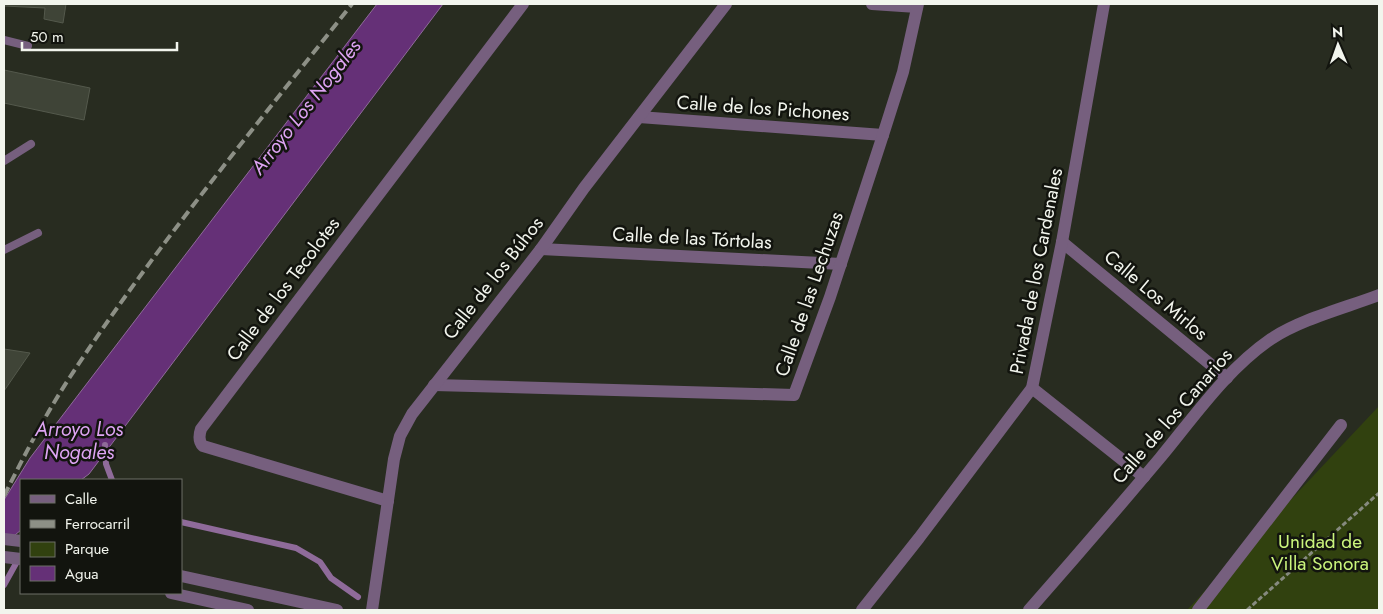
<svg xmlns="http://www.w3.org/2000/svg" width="1383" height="614" viewBox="0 0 1383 614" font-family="Jost,sans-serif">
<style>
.green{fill:#31410f}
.water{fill:#653077;stroke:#8f6b9a}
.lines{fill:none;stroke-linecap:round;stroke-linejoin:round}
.stream{stroke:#8f6b9a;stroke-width:6}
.building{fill:#3f4437;stroke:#54594c}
.path{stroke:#868a7f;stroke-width:3;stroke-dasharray:5 2.5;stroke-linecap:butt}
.service{stroke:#765f7e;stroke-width:8}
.minor{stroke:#765f7e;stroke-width:12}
.rail{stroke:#8d9086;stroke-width:4;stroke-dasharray:10 5;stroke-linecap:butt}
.labels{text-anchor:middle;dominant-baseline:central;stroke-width:5;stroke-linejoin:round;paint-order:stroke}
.street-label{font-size:19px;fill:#f2f5ed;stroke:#12140e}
.park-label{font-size:19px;fill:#caf47c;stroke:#12140e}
.water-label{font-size:20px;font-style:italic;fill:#dea4f3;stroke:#12140e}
</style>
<rect width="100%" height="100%" fill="#282c20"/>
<path class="green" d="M1379 406V610H1187Z"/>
<path class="water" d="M377 4H443L89 474 81 480H21V530L4 544V500L30 458Z"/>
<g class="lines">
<g class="stream">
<path d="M105 445 106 464 112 480"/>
<path d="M181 522 296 548 320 562 331 578 358 597"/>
<path d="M4 585 19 558"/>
</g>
</g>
<g class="building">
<path d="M4 4H66L63 23 44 19 45 8 4 6Z"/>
<path d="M4 70 90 88 84 120 4 103Z"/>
<path d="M4 349 30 353 4 391Z"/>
</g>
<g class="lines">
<path class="path" d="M1247 610 1379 493"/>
<g class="service">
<path d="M4 40 28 46"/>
<path d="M4 161 31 144"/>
<path d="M4 250 38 233"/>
</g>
<g class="minor">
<path d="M872 4 917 7"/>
<path d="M639 117 883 135"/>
<path d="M1062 242 1227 378"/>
<path d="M541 249 841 264"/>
<path d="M434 385 794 395 830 297 883 135 903 72 918 4"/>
<path d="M1032 388 1144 477"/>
<path d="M388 501 203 446C198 441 199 435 201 429L523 4"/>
<path d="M4 539 21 541"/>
<path d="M4 557 21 559"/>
<path d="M181 576 337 610"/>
<path d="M171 593 248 610"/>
<path d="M372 610 394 459 400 436 412 414 541 249 584 188 726 4"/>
<path d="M862 610 919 538 1032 388 1062 242 1104 4"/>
<path d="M1029 610C1073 560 1117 509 1160 458 1194 417 1226 370 1271 339 1301 319 1345 308 1379 295"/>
<path d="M1198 610 1341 425"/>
</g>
<path class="rail" d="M4 496C24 456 45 415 70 377 155 247 256 126 352 4"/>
</g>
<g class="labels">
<g class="street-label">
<text transform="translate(763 108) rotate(4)">Calle de los Pichones</text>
<text transform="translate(692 238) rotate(3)">Calle de las Tórtolas</text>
<text transform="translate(1036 271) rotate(-79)">Privada de los Cardenales</text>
<text transform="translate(493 278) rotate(-52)">Calle de los Búhos</text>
<text transform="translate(283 289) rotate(-53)">Calle de los Tecolotes</text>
<text transform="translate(809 294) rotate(-71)">Calle de las Lechuzas</text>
<text transform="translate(1156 295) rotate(40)">Calle Los Mirlos</text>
<text transform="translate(1172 416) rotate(-49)">Calle de los Canarios</text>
</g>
<g class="park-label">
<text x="1320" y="541">Unidad de<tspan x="1320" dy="22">Villa Sonora</tspan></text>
</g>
<g class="water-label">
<text transform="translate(306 107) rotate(-52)">Arroyo Los Nogales</text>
<text x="79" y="429">Arroyo Los<tspan x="79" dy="23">Nogales</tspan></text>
</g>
</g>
<rect width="1383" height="614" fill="none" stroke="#f2f5ed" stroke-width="10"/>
<rect x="20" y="479" width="162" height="115" fill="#12140e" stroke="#6c6e67"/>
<rect x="30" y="495" width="25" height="8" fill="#765f7e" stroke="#6c6e67"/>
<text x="65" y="504" font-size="15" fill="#f2f5ed">Calle</text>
<rect x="30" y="520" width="25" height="8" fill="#8d9086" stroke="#6c6e67"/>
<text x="65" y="529" font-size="15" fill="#f2f5ed">Ferrocarril</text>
<rect x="30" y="542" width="25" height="15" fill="#31410f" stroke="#6c6e67"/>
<text x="65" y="554" font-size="15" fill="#f2f5ed">Parque</text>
<rect x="30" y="566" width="25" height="15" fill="#653077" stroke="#6c6e67"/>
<text x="65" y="579" font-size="15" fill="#f2f5ed">Agua</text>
<g transform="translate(1338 45) rotate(358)" stroke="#12140e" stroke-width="4" paint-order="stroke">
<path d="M0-4L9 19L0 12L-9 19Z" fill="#f2f5ed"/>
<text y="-8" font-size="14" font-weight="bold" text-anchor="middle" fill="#f2f5ed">N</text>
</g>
<path d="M22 42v8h155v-8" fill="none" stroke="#f2f5ed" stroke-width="2.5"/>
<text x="30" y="42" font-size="15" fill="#f2f5ed" stroke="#12140e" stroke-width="4" paint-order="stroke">50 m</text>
</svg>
